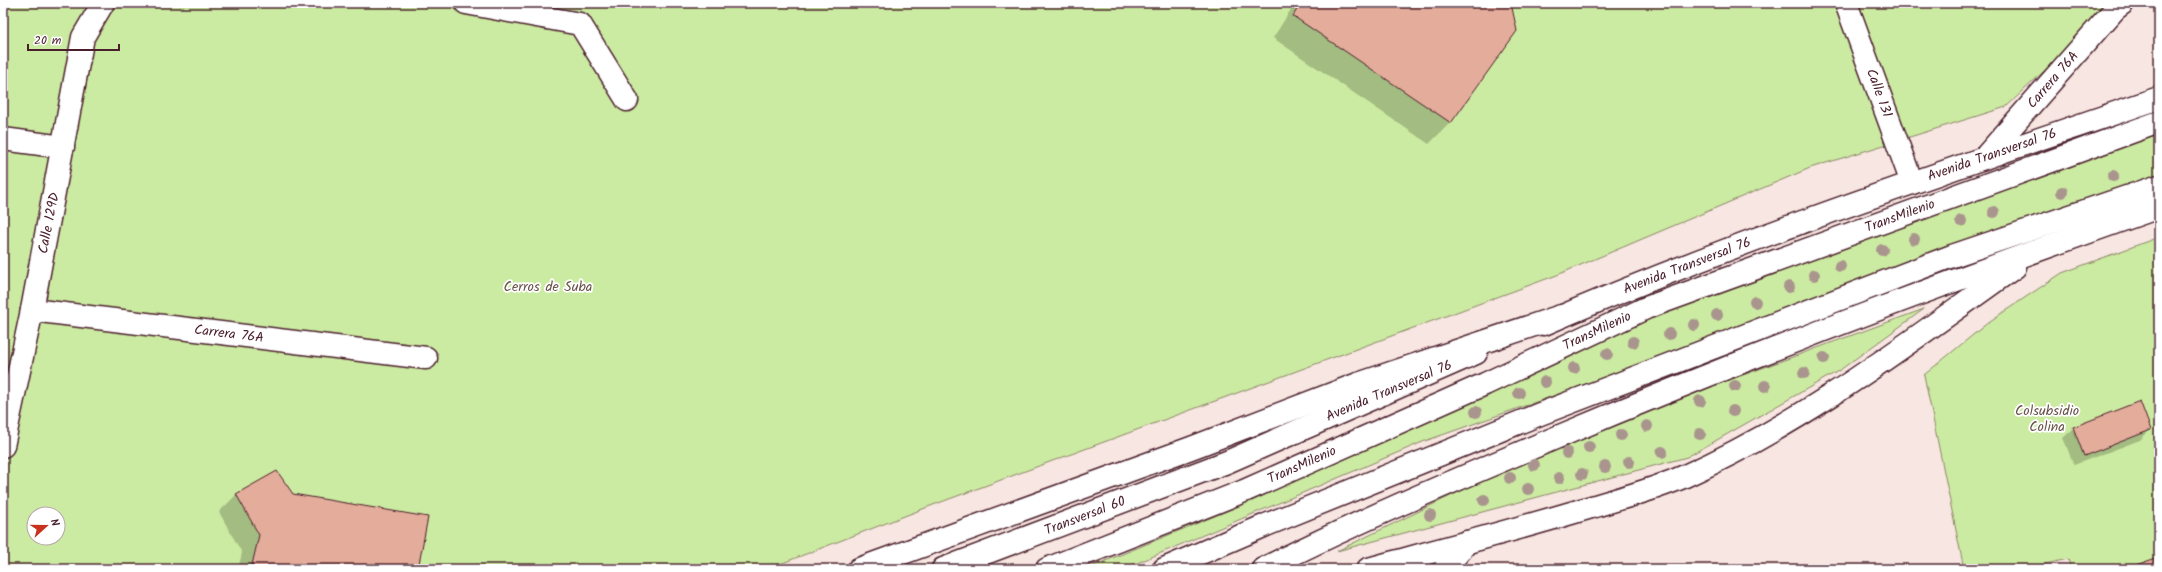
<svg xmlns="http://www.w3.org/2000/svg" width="2162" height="572" viewBox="0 0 2162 572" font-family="Kalam,sans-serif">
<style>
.green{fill:#cceba2;stroke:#8b8566;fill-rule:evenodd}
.shadow{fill:#0003}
.building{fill:#e4ac9b;stroke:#4a1f2b}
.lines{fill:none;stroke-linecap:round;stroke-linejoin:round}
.minor-casing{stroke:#4a1f2b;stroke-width:25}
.major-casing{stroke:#4a1f2b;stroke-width:25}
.highway-casing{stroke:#4a1f2b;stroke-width:25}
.minor{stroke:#fff;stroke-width:22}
.major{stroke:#fff;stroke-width:22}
.highway{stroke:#fff;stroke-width:22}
.tree{fill:#a9958d}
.labels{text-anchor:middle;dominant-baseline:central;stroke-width:3.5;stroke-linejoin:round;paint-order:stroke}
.street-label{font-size:14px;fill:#4a1f2b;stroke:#fff}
.park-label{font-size:14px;fill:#6a5249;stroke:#fff}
</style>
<rect width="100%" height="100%" fill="#f7e6e1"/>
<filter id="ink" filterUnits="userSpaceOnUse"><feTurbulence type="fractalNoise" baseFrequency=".025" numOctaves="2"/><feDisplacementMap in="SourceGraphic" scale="8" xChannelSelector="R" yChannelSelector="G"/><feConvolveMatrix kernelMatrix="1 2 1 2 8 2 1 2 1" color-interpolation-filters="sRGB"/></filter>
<g filter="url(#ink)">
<g class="green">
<path d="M3 3H2116L2006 107 1810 168 1557 275 933 505 767 569H3ZM34 514H58V538H34Z"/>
<path d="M2159 130V177L1890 271 1604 378 1425 441 1123 569H1086L1256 499 1632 321Z"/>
<path d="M2159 237V569H2071L2068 559 2023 569H1964L1924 375 1990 321 2062 273Z"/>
<path d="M1924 309 1840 370 1687 457 1337 551 1506 469 1710 387Z"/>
</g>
<g class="shadow">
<path d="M1295 3H1510L1516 31 1450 123 1429 144 1273 38Z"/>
<path d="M2074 428 2150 430 2140 440 2074 465 2063 438Z"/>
<path d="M236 495H293L417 569H238L242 553 219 512Z"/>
</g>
<g class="building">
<path d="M1301 3H1511L1517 31 1451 123 1293 16Z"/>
<path d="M2140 401 2151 430 2084 456 2073 427Z"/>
<path d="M277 471 293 494 428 517 418 569H251L259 535 236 494Z"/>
<path d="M2159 557V569H2124Z"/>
</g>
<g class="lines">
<defs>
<g id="minor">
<path d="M466 3 580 24 627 100"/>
<path d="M1846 3 1912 183"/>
<path d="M3 139 63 147"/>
<path d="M1984 158 2115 9 2123 3"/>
<path d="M32 310 426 358"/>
<path d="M3 446 32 310 83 37 103 3"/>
<path d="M1047 569 1244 491 1485 384 1646 308 2159 122"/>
<path d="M1164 569 1266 525 1540 414 1952 256 2159 186"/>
</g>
<g id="major">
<path d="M1544 324C1744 237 1953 169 2159 98"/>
<path d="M943 569 1227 462 1476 353"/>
<path d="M1263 569C1360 520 1460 478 1560 436 1757 353 1957 278 2159 207"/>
<path d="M1368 569C1442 549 1515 530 1588 508 1621 498 1654 490 1685 476 1804 423 1909 342 2015 267"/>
</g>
<g id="highway">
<path d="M859 569 1191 448 1358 384 1561 316"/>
<path d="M1445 569 1467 542"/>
</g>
</defs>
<use href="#minor" class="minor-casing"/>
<use href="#major" class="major-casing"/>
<use href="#highway" class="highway-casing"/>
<use href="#minor" class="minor"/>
<use href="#major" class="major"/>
<use href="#highway" class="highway"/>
</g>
<g class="tree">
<circle cx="2113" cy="176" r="6"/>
<circle cx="2062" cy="192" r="6"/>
<circle cx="1994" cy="212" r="6"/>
<circle cx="1961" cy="221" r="6"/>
<circle cx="1914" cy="239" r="6"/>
<circle cx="1882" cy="250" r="6"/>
<circle cx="1840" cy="266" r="6"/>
<circle cx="1814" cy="275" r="6"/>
<circle cx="1789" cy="287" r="6"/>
<circle cx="1755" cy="302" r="6"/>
<circle cx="1717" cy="315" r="6"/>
<circle cx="1694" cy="325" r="6"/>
<circle cx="1669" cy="334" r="6"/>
<circle cx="1633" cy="342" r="6"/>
<circle cx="1607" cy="354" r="6"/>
<circle cx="1824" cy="358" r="6"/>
<circle cx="1574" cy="368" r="6"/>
<circle cx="1804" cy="373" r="6"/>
<circle cx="1545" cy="382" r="6"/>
<circle cx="1735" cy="386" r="6"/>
<circle cx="1765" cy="386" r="6"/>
<circle cx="1519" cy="393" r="6"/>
<circle cx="1700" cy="401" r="6"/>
<circle cx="1733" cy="411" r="6"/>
<circle cx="1476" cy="412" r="6"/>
<circle cx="1647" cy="426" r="6"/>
<circle cx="1700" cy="434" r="6"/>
<circle cx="1621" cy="435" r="6"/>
<circle cx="1589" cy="447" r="6"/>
<circle cx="1662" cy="452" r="6"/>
<circle cx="1567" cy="453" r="6"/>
<circle cx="1629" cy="462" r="6"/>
<circle cx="1534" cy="465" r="6"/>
<circle cx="1605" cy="467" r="6"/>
<circle cx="1582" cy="474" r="6"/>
<circle cx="1510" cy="478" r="6"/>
<circle cx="1559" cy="478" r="6"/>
<circle cx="1528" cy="489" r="6"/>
<circle cx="1484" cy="500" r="6"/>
<circle cx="1430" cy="515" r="6"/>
</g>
</g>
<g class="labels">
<g class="street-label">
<text transform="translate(2053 80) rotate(-49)">Carrera 76A</text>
<text transform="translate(1879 93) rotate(70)">Calle 131</text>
<text transform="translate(1992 155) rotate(-19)">Avenida Transversal 76</text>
<text transform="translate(1900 216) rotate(-20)">TransMilenio</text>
<text transform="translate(49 223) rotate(-79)">Calle 129D</text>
<text transform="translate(1687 266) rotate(-21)">Avenida Transversal 76</text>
<text transform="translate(1597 331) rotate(-25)">TransMilenio</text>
<text transform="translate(229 334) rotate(7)">Carrera 76A</text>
<text transform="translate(1389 391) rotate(-23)">Avenida Transversal 76</text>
<text transform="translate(1302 465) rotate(-24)">TransMilenio</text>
<text transform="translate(1085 516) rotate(-21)">Transversal 60</text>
</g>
<g class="park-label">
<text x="548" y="287">Cerros de Suba</text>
<text x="2047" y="411">Colsubsidio<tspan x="2047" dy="16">Colina</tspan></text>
</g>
</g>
<rect width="2162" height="572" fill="none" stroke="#fff" stroke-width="16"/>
<rect x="8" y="8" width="2146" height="556" fill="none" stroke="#4a1f2b" stroke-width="1.5" filter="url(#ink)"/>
<g transform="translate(46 526) rotate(69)"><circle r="19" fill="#ffffff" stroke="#b7a5aa"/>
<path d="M0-3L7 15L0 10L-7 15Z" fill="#c8321e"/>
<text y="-6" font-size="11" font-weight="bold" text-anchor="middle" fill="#4a1f2b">N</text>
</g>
<path d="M28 44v6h91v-6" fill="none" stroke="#4a1f2b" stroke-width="2"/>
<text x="34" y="44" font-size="12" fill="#4a1f2b" stroke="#ffffff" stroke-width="3" paint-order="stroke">20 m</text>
</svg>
